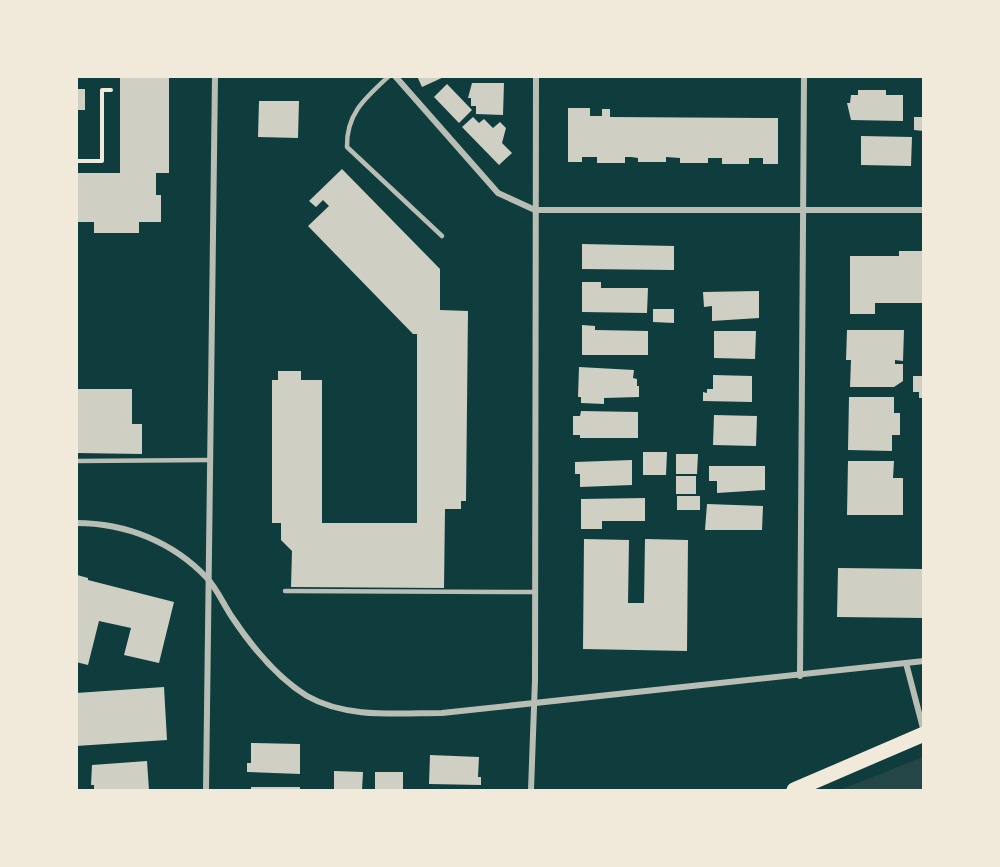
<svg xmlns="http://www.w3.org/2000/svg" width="1000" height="867" viewBox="0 0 1000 867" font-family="'DejaVu Sans',sans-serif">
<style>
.green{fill:#244646}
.building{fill:#cfcfc3}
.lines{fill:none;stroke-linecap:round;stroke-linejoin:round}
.path{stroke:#f1e9da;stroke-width:4}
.service{stroke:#b8beb3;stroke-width:4.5}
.minor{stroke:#b8beb3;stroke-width:6}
.primary{stroke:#f1e9da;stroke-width:15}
</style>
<rect width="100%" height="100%" fill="#0f3d3e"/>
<path class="green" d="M923 757V790H840Z"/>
<g class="building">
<path d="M120 76 169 77V173H156V195H161V222H139V233H94V222H76V173H120Z"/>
<path d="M417 76H446L422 87Z"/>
<path d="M472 83H504L503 115 476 114V106H471V98H468Z"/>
<path d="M447 84 472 110 459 123 434 97Z"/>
<rect x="76" y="89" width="9" height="21"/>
<path d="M858 90H886V95H903V121L851 120 847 103H850L851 95H858Z"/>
<path d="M259 101H299L298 138 258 137Z"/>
<path d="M568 108H590V116H602V109H610V117L778 118V164H763V158H749V164H722V158H708V163H680V158L666 157V162H638V158L631 157H625V163H597V157H582V162H568Z"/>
<path d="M473 117 479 123 484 119 493 128 500 122 506 128 502 143 512 153 499 165 462 127Z"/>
<path d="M914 117H924V131L914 130Z"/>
<path d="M861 136 912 137 911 166 861 165Z"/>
<path d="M342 169 440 269V310L468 311 466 501H461V509H445L444 588 291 587 292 551 281 540V523H272V380H278V371H301V380H322V523H417V334H413L308 226 329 206 323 200 316 207 309 201Z"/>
<path d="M582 244 674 246V270L582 269Z"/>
<path d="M899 251H922V303H875V314H850V256H899Z"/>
<path d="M582 282H601V288H648L647 313 582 312Z"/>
<path d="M759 291V318L712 321V306L704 307 703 292Z"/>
<path d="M653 309H674V323L653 322Z"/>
<path d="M582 325 595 326V330L648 331V355H582Z"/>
<path d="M847 330H904L903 361 895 360V364H903V381L894 387H850L851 360H846Z"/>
<path d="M714 331H756L755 359 714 358Z"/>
<path d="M579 367 634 370 633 378 637 379V386H639V397L604 398V404L581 403V397H578Z"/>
<path d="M713 375 752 376V402L703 401V392L707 393V389H713Z"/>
<path d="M913 376H924V398H919V392H913Z"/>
<path d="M76 389H132V424H142V454L76 453Z"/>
<path d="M849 397H894V413H900V435H892V451L848 450Z"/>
<path d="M581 411 638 412V438H580V435H573V416H580Z"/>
<path d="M714 415 757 416 756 446 713 445Z"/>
<path d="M643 452H667L666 475H643Z"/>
<path d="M676 454H698L697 474H676Z"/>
<path d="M632 460V485L580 487V474H575V462Z"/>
<path d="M848 461H894L893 478H903V515H847Z"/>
<path d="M709 466H765V490L717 493V481H709Z"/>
<rect x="676" y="476" width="20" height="18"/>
<rect x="677" y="496" width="23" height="14"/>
<path d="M645 498V521H602V529H581V499Z"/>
<path d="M707 504 763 506 762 530H705Z"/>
<path d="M584 539 629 540 628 603H644L645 539 688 540 687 651 583 649Z"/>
<path d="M838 568 924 569V618L837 617Z"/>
<path d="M77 575 88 578V580L174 602 159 663 124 655 131 628 99 621 88 665 76 662Z"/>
<path d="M164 687 167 740 76 746V693Z"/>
<path d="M251 743 300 744V774L247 772V763H251Z"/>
<path d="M430 755 479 757 478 777H481V785L429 784Z"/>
<path d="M147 761 149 790H94V785H91L92 765Z"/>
<path d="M334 771 363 772 362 790H334Z"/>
<rect x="375" y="772" width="28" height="18"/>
<rect x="251" y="787" width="49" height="3"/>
</g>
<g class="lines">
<path class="path" d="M76 161H102V90H111"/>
<g class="service">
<path d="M389 76C365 98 346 114 347 147L442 236"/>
<path d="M76 461 211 460"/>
<path d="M285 591 535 592"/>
</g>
<g class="minor">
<path d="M395 76 498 193 535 210H924"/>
<path d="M76 523C126 523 173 542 207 578 217 589 224 605 232 617 252 647 276 677 307 696 347 719 399 713 442 713L924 661"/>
<path d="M906 663 924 732"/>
<path d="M800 676 804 76"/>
<path d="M206 790 215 76"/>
<path d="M531 790 535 680 536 76"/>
</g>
<path class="primary" d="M794 790 924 734"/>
</g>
<rect width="1000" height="867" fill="none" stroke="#f1e9da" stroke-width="156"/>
</svg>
